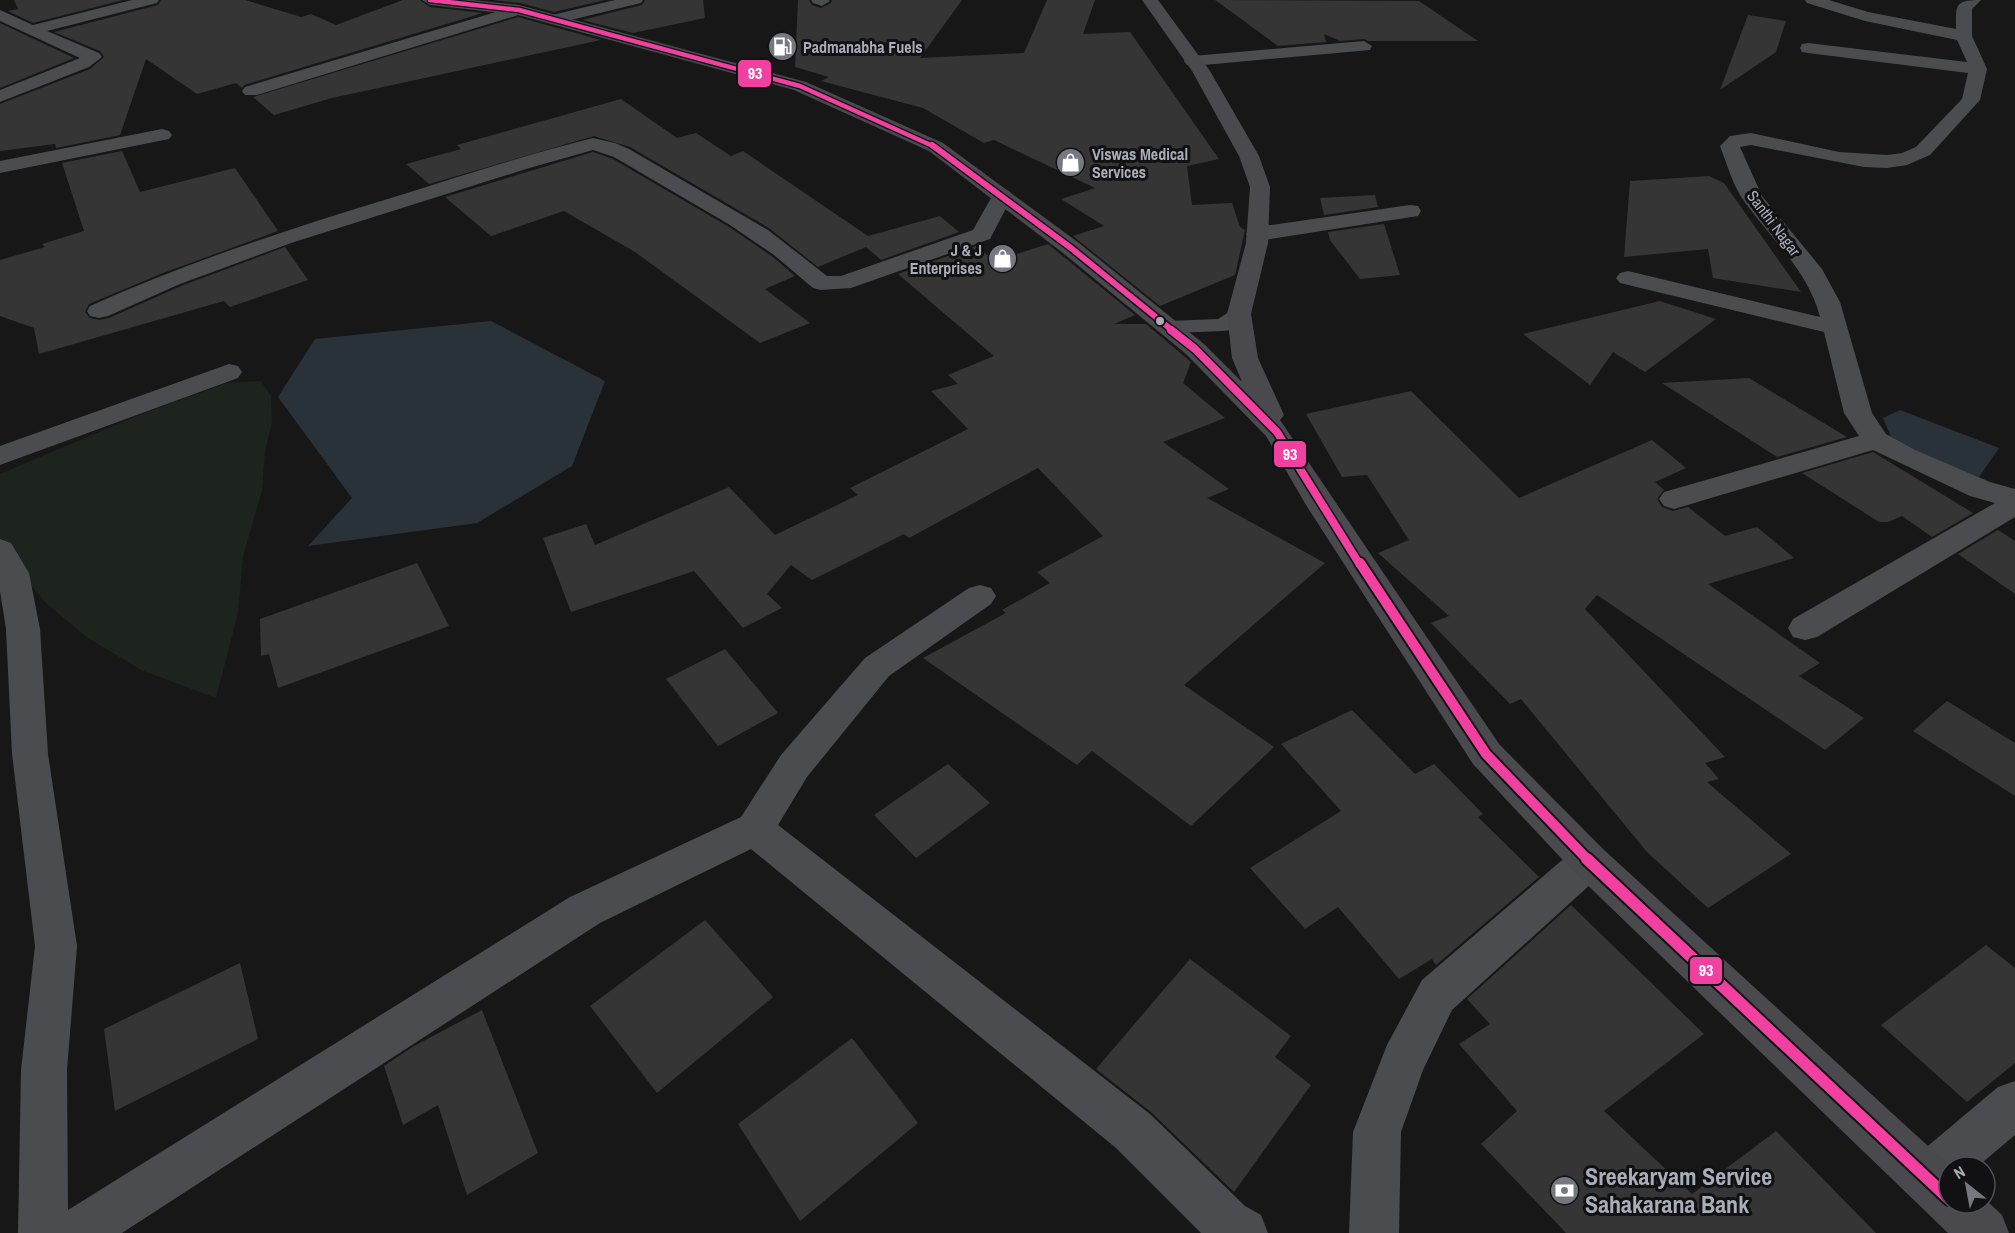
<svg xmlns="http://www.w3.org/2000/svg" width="2015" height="1233" viewBox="0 0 2015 1233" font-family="'Archivo Narrow',sans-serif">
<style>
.green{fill:#1d241e}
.water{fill:#2a3239}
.building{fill:#353536}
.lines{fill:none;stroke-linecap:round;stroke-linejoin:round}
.service{fill:#4b4c50;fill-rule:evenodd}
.minor{fill:#4b4c50;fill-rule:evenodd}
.secondary{fill:#4a4a4e;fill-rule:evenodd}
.bus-1-far4-casing{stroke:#111113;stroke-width:7}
.bus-1-far3-casing{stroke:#111113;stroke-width:9}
.bus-1-far2-casing{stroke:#111113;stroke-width:11}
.bus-1-far1-casing{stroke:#111113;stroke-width:14}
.bus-1-casing{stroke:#111113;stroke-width:16}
.bus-1-far4{stroke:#f240a1;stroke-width:4.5}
.bus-1-far3{stroke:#f240a1;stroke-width:6}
.bus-1-far2{stroke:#f240a1;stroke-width:8}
.bus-1-far1{stroke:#f240a1;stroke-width:10}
.bus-1{stroke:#f240a1;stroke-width:12}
.bus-dot{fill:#a8adb8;stroke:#111113;stroke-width:2}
.labels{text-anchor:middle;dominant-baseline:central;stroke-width:6;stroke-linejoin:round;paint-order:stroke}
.far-poi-label{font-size:16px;font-weight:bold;fill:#a8adb8;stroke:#111113;text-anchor:start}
.far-street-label{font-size:16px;fill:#a8adb8;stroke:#111113}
.near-poi-label{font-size:24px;font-weight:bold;fill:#a8adb8;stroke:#111113;text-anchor:start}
.line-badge{stroke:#111113;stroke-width:2}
.badge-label{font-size:16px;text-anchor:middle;font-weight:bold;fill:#fff}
</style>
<rect width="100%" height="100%" fill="#171717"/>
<path class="green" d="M261 381 271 396 272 422 265 451 262 491 243 556 238 613 216 698 141 670 88 638 47 604 0 549V474L137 416 227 383Z"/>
<g class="water">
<path d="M491 321 605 381 572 466 477 523 308 546 352 498 278 397 315 339Z"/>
<path d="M1900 410 1999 448 1979 477 1894 444 1883 418Z"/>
</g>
<g class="building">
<path d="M14 0H123L33 23 8 11 18 9Z"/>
<path d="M161 0H245L301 17 311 14 336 25 403 0H420L430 7 483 13 244 85 242 88 236 83 197 94 146 59 120 135 56 148 55 144 0 151V104L90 69 104 57 100 51 54 32 158 5Z"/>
<path d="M493 0H605L554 12 520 3Z"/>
<path d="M645 0H703L705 18 633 33 582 20 642 5Z"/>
<path d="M798 0H809L812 5 821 8 831 3 832 0H962L920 58 1024 53 1047 0H1095L1083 34 1130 32 1219 159 1187 166 1192 205 1232 203 1240 227 1245 230 1235 275 1160 306 1073 236 1104 226 1061 199 1095 188 994 140 984 143 923 108 821 81 829 77 795 67Z"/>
<path d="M1215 0 1419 1 1478 41H1368L1364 39 1340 41 1324 34 1326 42 1278 46Z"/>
<path d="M1748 15 1786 21 1776 52 1720 90Z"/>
<path d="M518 17 601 40 332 98 274 115 253 97Z"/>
<path d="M0 23 74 58 0 88Z"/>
<path d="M621 99 677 138 696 133 731 156 743 151 868 236 940 216 959 232 881 260 866 247 818 267 769 228 630 147 594 136 429 184 406 164 461 149 457 145Z"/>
<path d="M122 151 140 192 235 168 278 231 163 273 89 304 85 312 90 318 99 320 109 318 181 286 285 247 308 280 230 307 224 301 39 354 34 328 0 316V260L45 247 42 244 84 231 62 163Z"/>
<path d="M593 152 613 159 729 227 773 257 795 276 765 289 810 323 760 343 635 252 564 211 491 236 445 197Z"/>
<path d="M1709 176 1724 183 1801 292 1713 278 1708 249 1624 257 1630 181Z"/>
<path d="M1375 195 1378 207 1324 215 1320 198Z"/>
<path d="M1384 224 1400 275 1360 279 1330 240 1328 232Z"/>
<path d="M1048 244 1135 315 1114 324H1146L1191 362 1183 383 1225 418 1163 442 1229 489 1207 498 1325 563 1184 685 1274 747 1191 826 1092 751 1077 765 923 658 1006 613 1002 610 1050 583 1037 572 1103 536 1038 468 909 538 904 534 812 580 791 565 767 594 782 608 743 628 694 571 571 612 543 538 586 524 595 545 729 487 775 535 858 495 850 488 968 429 931 391 958 384 948 375 994 356 898 274 976 246 995 261Z"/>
<path d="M1660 301 1716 319 1645 372 1613 352 1590 385 1523 334Z"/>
<path d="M1749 378 1847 437 1777 457 1662 383Z"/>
<path d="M1411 391 1519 498 1652 440 1686 468 1655 482 1664 490 1657 499 1662 507 1673 511 1688 507 1725 536 1757 527 1794 558 1708 584 1820 663 1799 676 1864 718 1825 750 1597 595 1585 609 1725 757 1705 763 1719 779 1707 782 1791 854 1708 908 1647 852 1521 699 1510 704 1431 623 1449 616 1378 553 1409 540 1367 475 1342 477 1306 414Z"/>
<path d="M1873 452 1955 502 1973 513 1932 537 1902 516 1888 522H1879L1802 473Z"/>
<path d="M1998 530 2015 541V594L1958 554Z"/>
<path d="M417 563 449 626 278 688 269 654 261 656 260 619Z"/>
<path d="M725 649 778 713 718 746 666 679Z"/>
<path d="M1947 701 2015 743V796L1913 731Z"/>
<path d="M1352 710 1415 774 1434 764 1483 814 1478 817 1539 877 1436 965 1432 959 1399 979 1338 907 1305 929 1250 868 1341 811 1281 744Z"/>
<path d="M948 764 990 803 916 858 874 815Z"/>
<path d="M1571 905 1704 1034 1604 1111 1692 1194 1776 1131 1876 1233H1566L1481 1144 1517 1111 1459 1044 1490 1024 1467 999Z"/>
<path d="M705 920 773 997 657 1093 590 1006Z"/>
<path d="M1986 945 2015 968V1063L1967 1102 1881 1025Z"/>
<path d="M1190 959 1291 1036 1275 1057 1311 1085 1234 1192 1151 1112 1096 1069Z"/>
<path d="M240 963 258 1039 115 1111 104 1029Z"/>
<path d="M482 1010 538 1153 467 1195 438 1105 403 1125 384 1066 414 1046Z"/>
<path d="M852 1038 918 1123 800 1221 738 1124Z"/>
</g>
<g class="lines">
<path class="service" d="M1239 308 1246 310 1250 314 1231 330 1223 331 1169 333 1161 332 1158 327 1161 322 1169 321 1218 319 1232 310Z"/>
<g class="minor">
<path d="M132 0H159L157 3 47 31 99 53 102 57 89 67 0 102V90L80 58 0 21V10L33 25Z"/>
<path d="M615 0H643L641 3 554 24 546 19 548 16Z"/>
<path d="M811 0H829L830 1 822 6 813 3Z"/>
<path d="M1805 0H1829L1868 12 1956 29C1956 5 1954 0 1981 0L1972 9V36L1987 69 1980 100 1930 155 1907 165 1887 168 1864 167 1751 145 1740 147 1762 196 1822 269 1840 302 1872 413 1886 434 1915 450 1990 482 2015 489V517L1817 637 1805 640 1793 637 1788 628 1793 619 1995 503 1970 496 1873 450 1674 509 1664 506 1659 499 1664 492 1859 436 1844 413 1824 332 1620 283 1616 278 1620 273 1628 271 1820 317C1808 270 1771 239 1744 201 1733 186 1727 164 1720 146L1730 136 1751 133 1839 152 1887 155 1902 153 1916 147 1962 99 1968 73 1808 53 1802 52 1800 48 1802 44 1808 43 1967 62 1957 40 1865 21 1807 3Z"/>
<path d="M519 5 527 10 525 13 257 95H245L242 91 245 87Z"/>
<path d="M1364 41 1372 46 1370 50 1193 66 1187 65 1184 61 1187 57 1193 56Z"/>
<path d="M162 129 169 131 172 135 169 139 0 173V161Z"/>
<path d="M593 138 615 143 629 149 768 230 827 276H841L973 230 995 191 1002 189 1009 191 1013 195 990 239 851 288 821 290 813 288 774 255 730 225 614 157 593 150 526 169 291 243 180 284 108 316 99 318 90 316 87 311 90 306C188 262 289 229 391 198 458 177 525 155 593 138Z"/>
<path d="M1410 205 1418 206 1421 211 1418 216 1257 241 1249 239 1246 234 1249 229 1257 227Z"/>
<path d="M229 364 238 366 242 372 238 378 0 465V446Z"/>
<path d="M0 539 11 543 29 573 40 629 48 754 77 946 67 1070 68 1210 570 897 741 817 781 755 865 658 969 588 980 585 991 588 996 596 991 604 889 676 807 777 778 825 1150 1114 1245 1206 1261 1215 1268 1233H1201L1116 1148 751 849 600 923 122 1233H18L21 1070 35 946 12 754 6 629 0 591Z"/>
<path d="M1589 844 1603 849 1609 861 1603 873 1452 1010 1423 1070 1401 1132 1399 1233H1349L1353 1132 1387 1045 1422 980 1575 849Z"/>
<path d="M2015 1081V1135L1977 1167H1949V1191L1927 1202 1910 1195 1903 1178 1910 1161 1998 1087Z"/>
</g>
<path class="secondary" d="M422 0H472L519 5 806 82 943 143 1079 243 1204 344 1242 382 1232 358 1227 314 1246 243 1250 187 1239 156 1192 71 1142 0H1158L1210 71 1259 156 1270 187 1268 243 1251 314 1258 358 1284 415 1280 420 1499 744 1603 849 1951 1167 1949 1203H1985V1199L2002 1215 2009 1233H1948L1575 873 1473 764 1306 505 1266 436 1186 354 1063 253 929 151 794 90 518 15 430 5Z"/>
<defs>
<path id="bus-1-far4" d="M430 0 519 10 800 86 935 147"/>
<path id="bus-1-far3" d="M932 145 1071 248 1173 331"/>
<path id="bus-1-far2" d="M1171 330 1195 349 1277 432 1360 565"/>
<path id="bus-1-far1" d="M1360 563 1486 754 1588 860"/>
<path id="bus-1" d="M1587 859 1949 1199"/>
</defs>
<use href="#bus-1-far4" class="bus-1-far4-casing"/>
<use href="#bus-1-far3" class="bus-1-far3-casing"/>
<use href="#bus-1-far2" class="bus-1-far2-casing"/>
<use href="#bus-1-far1" class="bus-1-far1-casing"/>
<use href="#bus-1" class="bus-1-casing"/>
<use href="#bus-1-far4" class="bus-1-far4"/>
<use href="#bus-1-far3" class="bus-1-far3"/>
<use href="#bus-1-far2" class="bus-1-far2"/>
<use href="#bus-1-far1" class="bus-1-far1"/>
<use href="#bus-1" class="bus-1"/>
</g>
<defs>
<symbol id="fuel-disc" viewBox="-11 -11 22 22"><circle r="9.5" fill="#757880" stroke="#111113"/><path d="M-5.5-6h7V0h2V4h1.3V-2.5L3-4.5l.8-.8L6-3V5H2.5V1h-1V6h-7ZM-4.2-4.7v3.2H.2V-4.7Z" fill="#fff"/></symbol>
<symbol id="shop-disc" viewBox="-11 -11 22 22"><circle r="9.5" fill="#757880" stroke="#111113"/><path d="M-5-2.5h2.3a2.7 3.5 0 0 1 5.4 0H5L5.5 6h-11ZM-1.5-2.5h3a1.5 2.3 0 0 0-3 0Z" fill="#fff"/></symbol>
<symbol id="bank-disc" viewBox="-11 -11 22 22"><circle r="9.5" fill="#757880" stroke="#111113"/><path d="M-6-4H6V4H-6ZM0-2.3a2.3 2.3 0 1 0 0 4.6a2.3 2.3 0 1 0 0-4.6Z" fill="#fff"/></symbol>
</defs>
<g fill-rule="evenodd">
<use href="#fuel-disc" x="766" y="30" width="33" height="33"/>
<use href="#shop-disc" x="1054" y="146" width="33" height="33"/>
<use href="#shop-disc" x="986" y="242" width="33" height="33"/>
<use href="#bank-disc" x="1548" y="1174" width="33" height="33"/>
</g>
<circle class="bus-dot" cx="1160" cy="321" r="5"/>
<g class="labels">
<g class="far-poi-label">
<text x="803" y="47">Padmanabha Fuels</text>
<text x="1092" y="154">Viswas Medical<tspan x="1092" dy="18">Services</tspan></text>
<text x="982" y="250" text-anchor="end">J &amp; J<tspan x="982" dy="18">Enterprises</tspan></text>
</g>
<g class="far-street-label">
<text transform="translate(1774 223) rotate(53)">Santhi Nagar</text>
</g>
<g class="near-poi-label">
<text x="1585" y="1176">Sreekaryam Service<tspan x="1585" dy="28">Sahakarana Bank</tspan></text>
</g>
</g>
<g class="line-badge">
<rect x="737" y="59" width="35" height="29" rx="6" fill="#f240a1"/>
<rect x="1273" y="440" width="34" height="28" rx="6" fill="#f240a1"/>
<rect x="1689" y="956" width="34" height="29" rx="6" fill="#f240a1"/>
</g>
<g class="badge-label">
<text x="755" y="79">93</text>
<text x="1290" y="460">93</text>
<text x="1706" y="976">93</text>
</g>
<g transform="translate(1967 1185) rotate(329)"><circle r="28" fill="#111113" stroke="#4d4f55" stroke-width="1.5"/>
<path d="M0-4.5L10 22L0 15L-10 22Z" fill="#757880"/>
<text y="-9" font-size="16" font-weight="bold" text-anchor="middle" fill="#a8adb8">N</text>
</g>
</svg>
